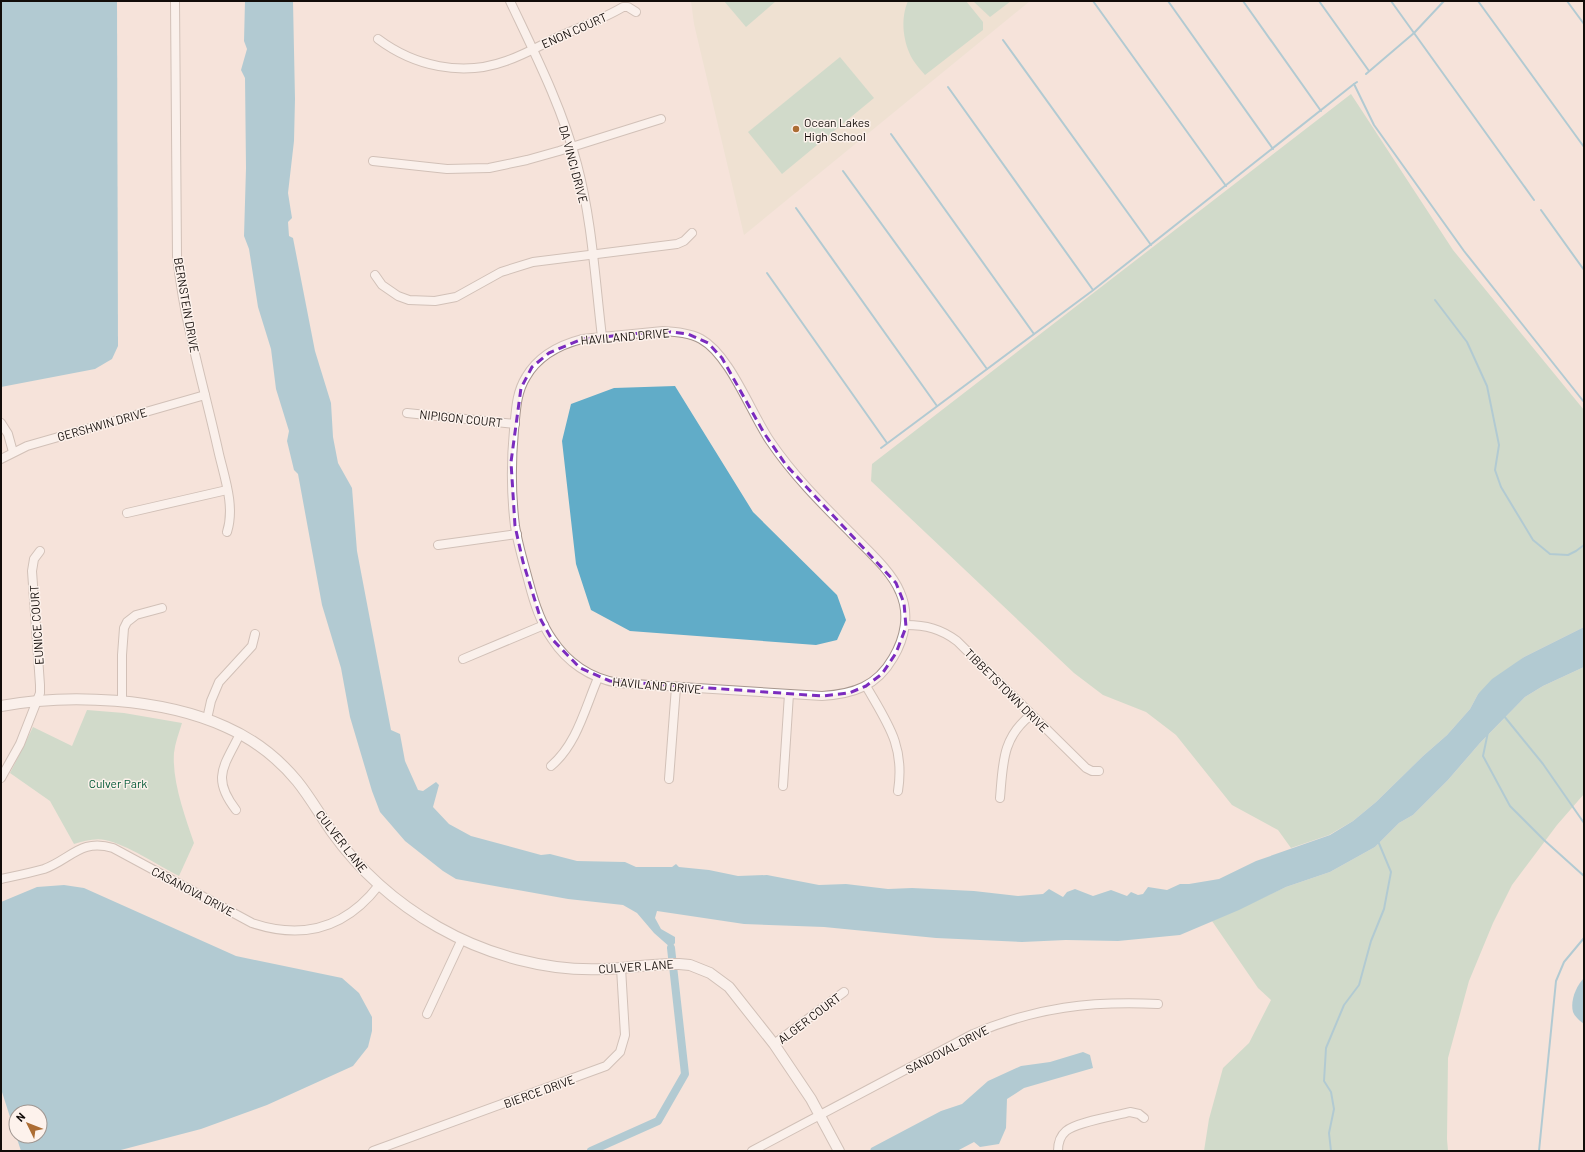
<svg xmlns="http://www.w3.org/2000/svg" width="1585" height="1152" viewBox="0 0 1585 1152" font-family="Barlow,sans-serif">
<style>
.education{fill:#e6ddc8}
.green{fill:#a4cfb6}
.water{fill:#61acc8;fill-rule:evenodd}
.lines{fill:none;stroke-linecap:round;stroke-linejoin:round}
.stream{stroke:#61acc8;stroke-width:2}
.canal{stroke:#61acc8;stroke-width:8}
.minor-casing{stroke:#a6968d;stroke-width:10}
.tertiary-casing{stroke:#a6968d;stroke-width:12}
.minor{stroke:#fff;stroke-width:8}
.tertiary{stroke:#fff;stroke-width:10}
.marked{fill:none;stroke:#7b2cbf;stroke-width:3;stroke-dasharray:8 5;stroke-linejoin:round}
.poi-dot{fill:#ac6d34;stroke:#fdf2ec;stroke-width:1.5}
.labels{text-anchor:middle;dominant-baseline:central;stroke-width:3;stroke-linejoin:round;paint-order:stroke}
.street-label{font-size:12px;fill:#120c09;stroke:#fdf2ec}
.poi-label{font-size:12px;fill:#120c09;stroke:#fdf2ec;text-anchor:start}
.park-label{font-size:12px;fill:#055a38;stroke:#fdf2ec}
</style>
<rect width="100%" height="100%" fill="#f5e3da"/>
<path class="education" d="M691 1H1030L744 235 694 24Z"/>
<g class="green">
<path d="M724 1H776L746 27Z"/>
<path d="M908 1H966L983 22V30L925 75C921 70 917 66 913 60 903 43 900 19 908 1Z"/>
<path d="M973 1H1011L990 17Z"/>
<path d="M840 57 874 98 782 174 748 132Z"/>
<path d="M1351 94 1453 250 1584 410V627L1524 657 1478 694 1470 709 1447 735 1423 756 1376 802 1353 821 1329 835 1291 848 1278 830 1232 805 1176 735 1146 712 1103 695 1074 673 871 481 872 464Z"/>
<path d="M1584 667V794L1557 825 1512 885 1493 923 1469 981 1448 1058 1447 1139 1448 1151H1204L1209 1119 1223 1068 1249 1043 1271 1000 1258 988 1212 921 1286 887 1330 872 1375 847 1399 823 1413 815 1448 780 1480 743 1525 697 1543 686Z"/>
<path d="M87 710 124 713 182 723C179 733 175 743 174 753 172 782 185 816 194 843L179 876C159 866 126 844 105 840 95 838 84 841 74 844L50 801 10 773 33 727 72 746Z"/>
</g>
<g class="water">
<path d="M1 1H117L118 346 112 359 95 369 1 387Z"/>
<path d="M245 1H293L295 99 294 141 288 193 292 218 288 222 289 236 293 238 315 351 331 403 333 437 338 463 352 488 357 551 391 730 400 734 405 761 418 790 423 791 436 782 439 785 433 807 449 824 471 836 541 855 550 854 577 861 625 862 636 867H672L676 864 679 867 709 870 738 876 767 875 819 885 846 884 888 889 912 888 974 891 1018 896 1043 894 1049 889 1063 897 1067 892 1075 889 1093 896 1111 890 1127 896 1131 892 1138 895 1143 894 1148 887 1167 890 1180 884H1189L1219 879 1256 861 1330 835 1353 821 1376 802 1423 756 1447 735 1470 709 1478 694 1492 679 1524 657 1584 627V667L1543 686 1525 697 1480 743 1448 780 1413 815 1399 823 1375 847 1330 872 1286 887 1239 910 1180 935 1118 941 1066 940 1022 942 936 938 824 927 744 924 657 911 655 918 661 929 675 937V943L671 948 654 933 637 913 623 905 568 899 456 879 443 871 405 841 380 812 372 791 350 717 341 668 322 605 298 474 294 470 287 441 289 431 276 389 271 349 258 307 249 249 244 236 246 168 245 78 241 70 247 49 244 41Z"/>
<path d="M675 386 753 512 837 595 846 620 837 640 816 645 630 631 591 610 576 564 562 441 571 404 614 388Z"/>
<path d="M64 885 84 888 236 956 342 978 359 993 372 1017V1031L368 1047 353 1066 267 1105 201 1129 117 1151H21L1 1089V902L37 887ZM16 1112H40V1136H16Z"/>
<path d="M1584 978V1024C1580 1021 1575 1017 1573 1012 1570 1001 1576 986 1584 978Z"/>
<path d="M1083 1052 1090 1055 1093 1068 1024 1088 1007 1099 1006 1128 999 1144 980 1147 974 1142 957 1151H870L871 1148 941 1111 962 1104 988 1081 1021 1066 1050 1062Z"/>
</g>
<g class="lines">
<g class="stream">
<path d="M1093 1 1226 186"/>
<path d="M1168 1 1273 149"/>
<path d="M1243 1 1321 111"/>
<path d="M1319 1 1369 71"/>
<path d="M1391 1 1534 200"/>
<path d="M1478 1 1584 147"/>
<path d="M1567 1 1584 24"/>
<path d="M1003 40 1151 245"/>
<path d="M1366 74 1414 33 1444 1"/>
<path d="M1357 82 1354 84 1374 125 1464 251 1584 402"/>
<path d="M948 87 1093 290"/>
<path d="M891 134 1034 334"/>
<path d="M843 171 987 369"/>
<path d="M796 208 937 406"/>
<path d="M1541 210 1584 270"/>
<path d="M767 273 887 443"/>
<path d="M1435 300 1467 342 1487 386 1499 445 1495 470 1501 487 1533 540 1550 554 1568 555 1576 551 1584 545"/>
<path d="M881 448 1092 291 1354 84"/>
<path d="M1504 716 1543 764 1584 823"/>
<path d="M1488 732 1483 756 1510 806 1544 840 1584 876"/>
<path d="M1331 1151 1329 1133 1334 1109 1331 1092 1324 1081 1326 1048 1344 1005 1359 985 1371 941 1384 909 1391 872 1378 841"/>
<path d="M1539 1151 1556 981 1564 962 1584 938"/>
</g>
<path class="canal" d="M591 1151 658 1121 685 1074 671 948"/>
<defs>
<g id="minor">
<path d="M175 1 177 256C180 282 184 307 190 332 199 373 210 413 219 454 225 479 235 507 227 532"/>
<path d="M510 1C535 54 562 107 577 164 592 220 595 279 602 337"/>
<path d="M378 39C414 66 462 77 506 61 524 55 541 45 558 37 580 27 603 19 623 7H628L636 12"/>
<path d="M373 161 447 169 489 168 527 160 559 151 661 119"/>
<path d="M375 275 382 285 398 296 409 300 435 301 456 297 501 272 533 262 677 244 684 241 692 233"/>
<path d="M663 331C676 332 690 333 701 339 730 355 751 413 770 441 793 475 821 503 850 532 866 549 891 570 900 592 910 614 905 638 893 658 877 686 854 694 822 696L618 683C590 678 567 662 552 639 540 622 534 602 529 583 524 564 518 545 515 526 511 494 511 462 514 430 516 411 516 393 526 377 538 356 559 345 582 339Z"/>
<path d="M407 413 515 424"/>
<path d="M1 423 8 434 13 452"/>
<path d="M1 459 27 446 205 395"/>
<path d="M127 513 227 490"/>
<path d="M438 545 517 534"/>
<path d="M906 625C926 625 941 629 957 641L1086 768 1092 771H1099"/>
<path d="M463 659 544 625"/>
<path d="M866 686C888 724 905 746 898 791"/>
<path d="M122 702V655L124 628 127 622 136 615 162 608"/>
<path d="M207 719 211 701 219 682 252 646 255 634"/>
<path d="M551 766C577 744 585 708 598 678"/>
<path d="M1 778 20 744 40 693V685L32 571 34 559 40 551"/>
<path d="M669 779 676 687"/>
<path d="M783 786 789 694"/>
<path d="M1000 798C1003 764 1002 737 1031 715"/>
<path d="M236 810C211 778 224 766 240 734"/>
<path d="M1 879C15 876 30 873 44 869 71 859 81 838 113 848L252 923C303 940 346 928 379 885"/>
<path d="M427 1014 462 939"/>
<path d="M774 1044 844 992"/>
<path d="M373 1151 606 1066 620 1052 625 1035 621 968"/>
<path d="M752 1151 973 1034C1037 1007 1090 1001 1158 1004"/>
<path d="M1058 1151C1058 1143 1060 1136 1066 1131 1077 1122 1115 1116 1130 1112L1139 1114 1144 1118"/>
</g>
<path id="tertiary" d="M1 706C69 693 163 698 226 727 253 739 278 758 297 781 310 797 320 815 332 832 360 871 396 903 438 927 487 955 548 972 605 969 630 968 654 963 679 964L690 965 710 973 729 987 774 1044 811 1099 839 1151"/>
</defs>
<use href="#minor" class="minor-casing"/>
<use href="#tertiary" class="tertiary-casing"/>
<use href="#minor" class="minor"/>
<use href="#tertiary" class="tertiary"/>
</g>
<path d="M0 0H1585V1152H0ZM663 331 688 334 708 343 722 358 764 433 786 465 896 583 904 603 906 627 896 653 882 674 866 686 849 693 822 696 610 681 580 668 551 638 541 620 523 562 515 526 511 462 521 388 532 367 549 353 582 339Z" fill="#f5e3da" fill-opacity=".55" fill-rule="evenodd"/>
<path class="marked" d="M663 331 688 334 708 343 722 358 764 433 786 465 896 583 904 603 906 627 896 653 882 674 866 686 849 693 822 696 610 681 580 668 551 638 541 620 523 562 515 526 511 462 521 388 532 367 549 353 582 339Z"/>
<circle class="poi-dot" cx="796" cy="129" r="4"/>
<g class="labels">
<g class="street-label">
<text transform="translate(574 30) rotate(-24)">ENON COURT</text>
<text transform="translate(574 164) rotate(75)">DA VINCI DRIVE</text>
<text transform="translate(187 305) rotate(80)">BERNSTEIN DRIVE</text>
<text transform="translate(625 336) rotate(-5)">HAVILAND DRIVE</text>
<text transform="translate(461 418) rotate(6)">NIPIGON COURT</text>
<text transform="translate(102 424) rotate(-16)">GERSHWIN DRIVE</text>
<text transform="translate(36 625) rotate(-94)">EUNICE COURT</text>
<text transform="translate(657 685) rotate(5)">HAVILAND DRIVE</text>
<text transform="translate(1007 690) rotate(45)">TIBBETSTOWN DRIVE</text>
<text transform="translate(342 841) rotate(52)">CULVER LANE</text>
<text transform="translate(193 891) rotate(28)">CASANOVA DRIVE</text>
<text transform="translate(636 966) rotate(-4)">CULVER LANE</text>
<text transform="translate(809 1018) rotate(-37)">ALGER COURT</text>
<text transform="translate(947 1049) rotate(-27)">SANDOVAL DRIVE</text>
<text transform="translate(539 1091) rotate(-20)">BIERCE DRIVE</text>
</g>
<g class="poi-label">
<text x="804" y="122">Ocean Lakes<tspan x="804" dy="14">High School</tspan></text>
</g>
<g class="park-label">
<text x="118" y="783">Culver Park</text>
</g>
</g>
<rect width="1585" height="1152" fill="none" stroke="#120c09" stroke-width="4"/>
<g transform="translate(28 1124) rotate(313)"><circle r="19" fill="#fdf2ec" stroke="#9f9691"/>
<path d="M0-3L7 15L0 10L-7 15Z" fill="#ac6d34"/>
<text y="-6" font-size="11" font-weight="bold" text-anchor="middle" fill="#120c09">N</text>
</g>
</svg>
